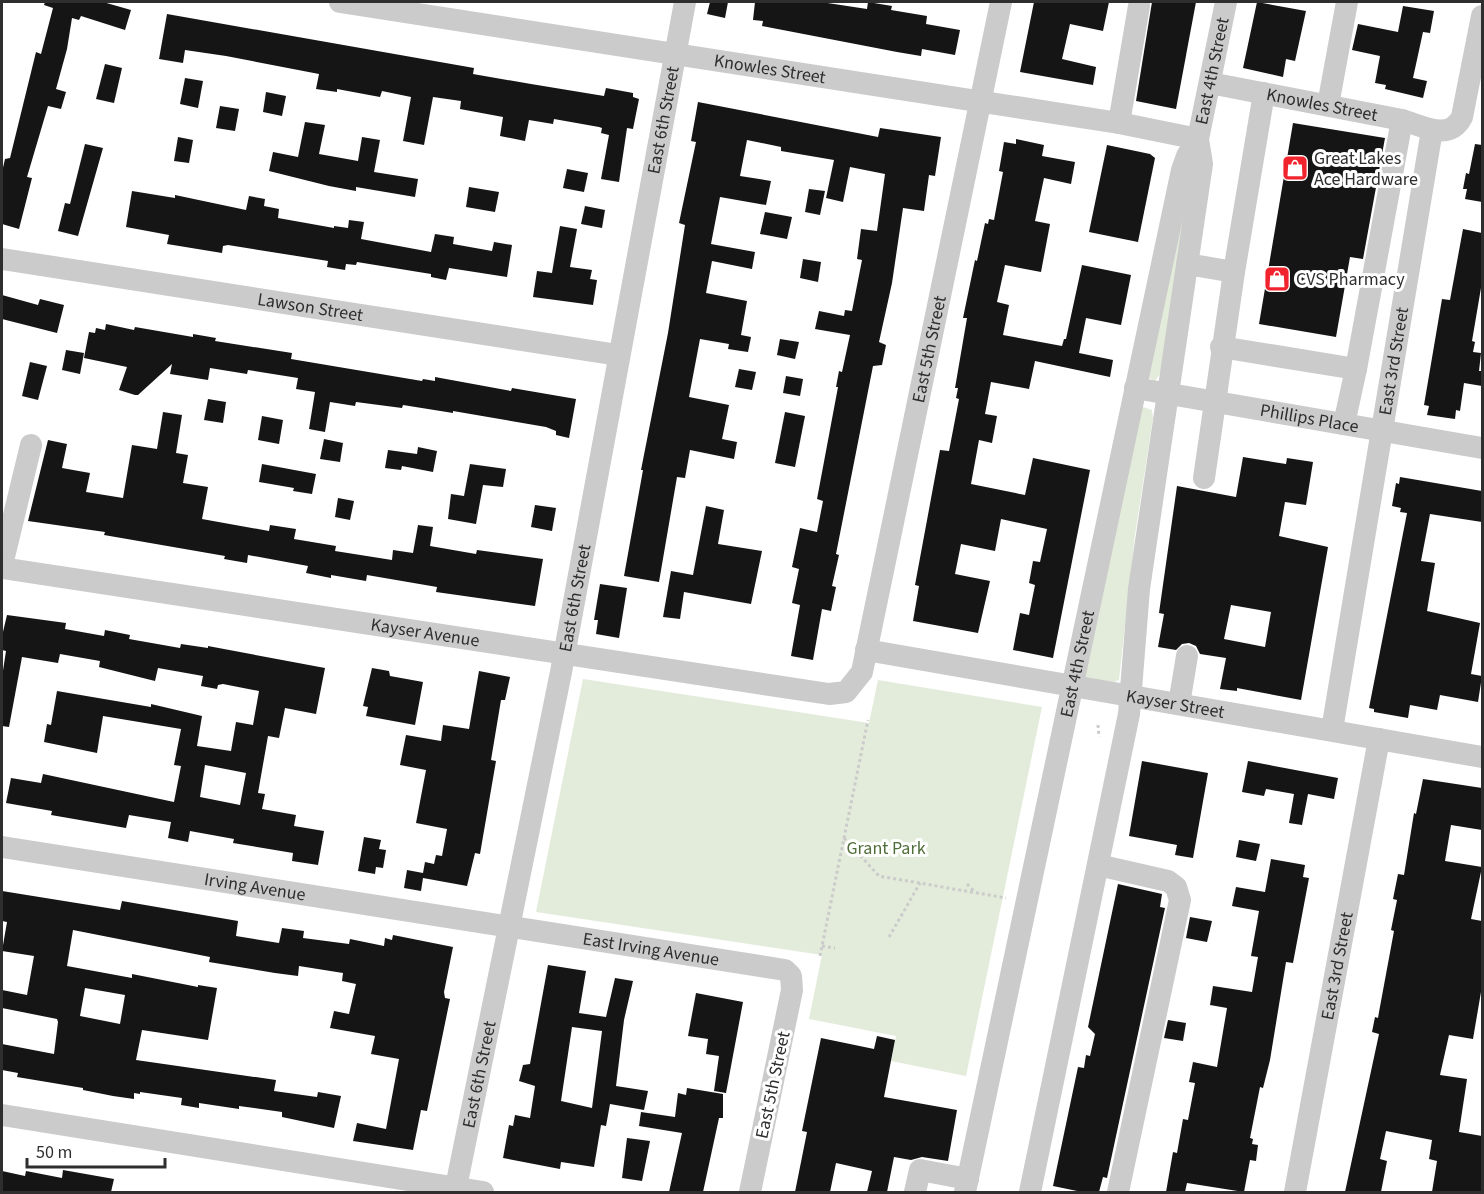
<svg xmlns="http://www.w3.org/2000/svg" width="1484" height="1194" viewBox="0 0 1484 1194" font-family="'Source Sans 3',sans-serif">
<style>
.green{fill:#e3ecda}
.building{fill:#151515;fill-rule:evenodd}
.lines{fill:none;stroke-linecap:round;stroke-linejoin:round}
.path{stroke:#cbcbcb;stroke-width:3;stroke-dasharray:3 3;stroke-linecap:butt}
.minor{stroke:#cbcbcb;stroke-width:22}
.labels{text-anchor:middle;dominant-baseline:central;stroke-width:6;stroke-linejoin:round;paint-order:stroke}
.street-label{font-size:18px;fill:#2e2e2e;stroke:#fff}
.poi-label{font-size:18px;fill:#2e2e2e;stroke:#fff;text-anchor:start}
.park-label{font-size:18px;fill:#4f6d38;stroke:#fff}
</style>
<rect width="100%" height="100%" fill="#fff"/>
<g class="green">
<path d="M1195 162 1160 374 1155 381 1147 377Z"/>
<path d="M1143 407 1152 410 1153 418 1135 535 1119 680 1114 682 1085 678 1140 408Z"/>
<path d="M583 679 869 723 878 680 1042 707 966 1076 891 1061 896 1036 809 1019 822 955 536 912Z"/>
</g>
<g class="building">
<path d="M45 2H103L131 10 125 30 81 16 79 20 72 18 67 49 56 89 66 92 61 109 48 106 27 177 32 178 19 229 2 224V172L5 159 10 158 36 52 41 54 53 8 44 5Z"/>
<path d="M710 2H728L725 18 707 14Z"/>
<path d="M755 2H821L867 9 868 2 892 6 891 10 927 16 926 24 960 30 955 55 922 49 921 56 897 52 762 26 763 21 753 20Z"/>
<path d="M1034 2H1109L1103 31 1070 24 1062 59 1096 67 1093 85 1020 72Z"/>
<path d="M1152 2H1196L1176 109 1136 101Z"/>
<path d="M1257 2 1306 11 1295 61 1286 59 1283 77 1243 68Z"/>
<path d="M1403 6 1434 11 1430 33 1423 32 1413 78 1427 81 1423 98 1385 89 1386 85 1375 83 1380 56 1352 50 1358 24 1398 32Z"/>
<path d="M167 14 474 68 473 74 531 84 604 96 606 88 633 93V97L639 99 633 129 627 128 619 182 601 179 609 135 601 133 602 128 599 127 554 119 553 124 529 120 525 141 500 136 503 117 460 109 461 101 433 97 424 145 403 141 411 97 382 91 380 97 337 89V92L316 89 319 74 226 56 185 50 183 63 159 59Z"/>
<path d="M105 64 122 68 114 103 96 99Z"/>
<path d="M185 78 203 81 198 108 180 104Z"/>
<path d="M266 92 286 96 282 116 263 112Z"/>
<path d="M698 102 878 137 880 128 941 137 935 176 929 175 924 211 903 208 892 283 879 342 886 345 882 365 873 366 836 554 839 555 832 586 836 587 831 611 822 609 813 660 791 656 800 605 792 603 799 569 792 567 800 528 817 532 823 501 817 499 838 387H836L839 371 842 372 850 335 815 329 819 311 844 316 845 310 852 311 862 260 857 259 861 229 877 231 885 174 850 167 843 202 826 198 834 160 781 151V147L747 140 740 176 771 181 766 205 720 197 711 244 755 252 752 269 712 261 706 293 747 301 741 335 751 337 748 352 728 349 729 344 700 339 689 397 729 405 722 439 737 442 734 459 690 450 685 478 677 477 659 582 624 576 643 470H641L668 333 685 225 679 223 696 142 691 141Z"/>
<path d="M220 106 239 109 235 131 216 128Z"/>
<path d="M305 122 325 125 319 154 358 161 362 137 380 140 374 172 418 179 415 197 356 187V191L329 186 269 171 273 152 298 157Z"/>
<path d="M1293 123 1385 138 1363 259 1350 257 1336 337 1259 324Z"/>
<path d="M178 137 193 140 189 163 174 161Z"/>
<path d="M1016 139 1044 145 1042 156 1075 162 1071 184 1044 178 1035 221 1050 224 1041 272 1005 265 997 302 1009 305 1003 335 1062 346 1064 339H1066L1082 265 1131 275 1121 325 1086 318 1079 353 1113 360 1110 377 1035 361 1029 389 991 382 985 414 997 416 992 443 979 440 971 484 1025 495 1033 458 1090 470 1053 658 1013 650 1020 613 1029 615 1035 585 1029 583 1033 561 1040 562 1047 529 1001 519 995 551 961 544 955 574 990 581 978 633 913 621 919 586 915 585 940 450 949 451 959 399 956 398 958 388H955L967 318H963L975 260 977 261 985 223 988 224 989 219 994 220 1003 172 999 171 1004 142 1016 144Z"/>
<path d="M85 144 103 148 78 236 58 231 65 203 70 204Z"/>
<path d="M1475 144 1482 145V202L1465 199 1467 189H1463L1466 173 1469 174Z"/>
<path d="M1107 145 1150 154 1155 158 1138 242 1089 232Z"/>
<path d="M567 169 588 173 584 192 563 188Z"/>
<path d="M469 187 499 192 495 212 466 207Z"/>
<path d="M809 189 825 191 820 215 805 212Z"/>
<path d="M132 191 175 198V195L246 210 249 196 265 199 264 206 279 209 278 218 334 228V226L348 228 349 220 364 222 361 239 431 252 435 234 454 237 453 244 492 251 494 242 512 245 507 277 449 268 446 280 431 277V274L357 262 356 265 346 264 345 270 327 267 328 261 228 245 223 246 222 253 167 244 169 235 126 227Z"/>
<path d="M585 206 605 210 602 228 581 224Z"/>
<path d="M765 212 792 217 787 239 760 234Z"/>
<path d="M560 226 577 229 570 267 592 270 590 279 597 280 593 305 533 297 537 271 552 273Z"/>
<path d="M1463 229 1482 233V282L1472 341 1475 342 1473 352 1481 353 1479 371H1482V386L1464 383 1460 411 1456 410 1455 419 1427 415 1429 406 1424 405 1442 299 1450 300Z"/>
<path d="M803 259 821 262 818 282 800 278Z"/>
<path d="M2 295 38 305 40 299 64 305 57 333 2 319Z"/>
<path d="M106 324 134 330 135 327 193 337V334L216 338 215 341 292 353 291 359 422 381 423 379 435 381V377L511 391 512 388 576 399 569 438 556 435V431L546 427 453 411V413L403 405 402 408 356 402 355 406 330 402 325 432 309 429 315 392 296 389 298 378 248 370 247 374 210 368 208 380 170 374 172 364 138 395H135L119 390 127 367 84 358 89 332 95 333 96 328 105 330Z"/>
<path d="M780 339 799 342 795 359 777 355Z"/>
<path d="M66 350 84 353 80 374 62 370Z"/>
<path d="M30 362 47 366 38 400 22 396Z"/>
<path d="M739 369 756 372 752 390 735 387Z"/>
<path d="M786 376 803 379 800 396 783 393Z"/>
<path d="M208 399 226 402 223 423 204 420Z"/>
<path d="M163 412 182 415 176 453 188 455 183 483 208 487 202 519 269 531 270 525 296 529 294 539 336 546 335 551 392 560 393 550 413 553 418 525 433 527 430 546 476 554 477 550 543 559 535 606 436 592 437 587 367 575 366 581 331 575V578L306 573 308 566 248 555 247 563 224 559 225 556 104 535 105 532 28 521 48 440 67 444 62 468 90 473 86 492 123 498 132 445 157 449Z"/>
<path d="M785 412 805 416 795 467 775 463Z"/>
<path d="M262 416 283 420 279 444 258 440Z"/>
<path d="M324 439 343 443 340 462 320 459Z"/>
<path d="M418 447 437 451 433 472 402 466 401 470 385 468 388 450 417 454Z"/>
<path d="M1243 457 1286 464 1287 458 1313 462 1306 505 1285 502 1279 536 1328 547 1301 700 1237 688V691L1220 689 1226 658 1200 654 1196 646 1189 643 1182 644 1176 650 1158 647 1164 614 1159 613 1177 486 1236 497ZM1231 605 1271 612 1265 647 1224 639Z"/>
<path d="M262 464 316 474 312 494 293 491 294 488 259 482Z"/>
<path d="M470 464 506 469 503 487 483 485 476 524 448 519 451 494 464 496Z"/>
<path d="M1400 477 1482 491V522L1430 514 1421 561 1435 563 1427 611 1480 623 1471 674 1482 676 1478 702 1440 695 1437 710 1410 705 1408 718 1374 712V709L1369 708 1407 513 1400 512 1401 508 1392 506 1396 483 1399 484Z"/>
<path d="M338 498 354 501 350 520 335 517Z"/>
<path d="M535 505 556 508 552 531 531 527Z"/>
<path d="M706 506 724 510 718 544 762 551 751 604 684 592 680 619 663 617 671 571 693 575Z"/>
<path d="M600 584 627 588 619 638 596 634 598 620H594Z"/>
<path d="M7 615 66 623 65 629 104 636 105 630 130 635 129 639 180 648 181 644 208 648V646L325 668 316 714 285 708 279 738 268 736 258 793 265 794 262 809 296 815 294 826 324 831 318 865 292 861 293 853 233 843 234 839 190 831 188 842 168 838 171 822 129 815 126 828 51 815 52 811 6 803 11 778 41 783 43 774 174 802 181 766 174 765 181 729 103 716 97 753 44 742 47 724 51 725 57 691 151 707V704L202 716 197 746 231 751 236 722 253 725 259 691 223 684 218 685 217 689 201 686 203 676 158 668 155 681 99 667 100 661 60 654 58 663 22 657 9 727 2 726V677L6 651 2 650V636ZM205 765 246 773 240 805 200 797Z"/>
<path d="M372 668 389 671 390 676 423 682 415 725 366 716 368 707 363 706Z"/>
<path d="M479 671 510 677 505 700H501L491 760 496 761 480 854 475 853 467 886 423 878 421 891 404 888 407 870 423 873 425 862 434 864 436 855 442 856 447 829 416 823 426 770 400 765 406 735 441 741 443 725 469 729Z"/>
<path d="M1142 761 1208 773 1193 858 1175 855 1177 845 1129 836Z"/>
<path d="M1248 761 1338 778 1334 799 1308 794 1302 825 1289 823 1294 794 1266 789 1264 796 1242 792Z"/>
<path d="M1423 779 1482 788V830L1451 825 1445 861 1482 867 1471 919 1482 921V986L1473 1039 1449 1035 1440 1075 1467 1079 1459 1132 1482 1136V1192H1432L1437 1161 1429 1159 1432 1140 1386 1131 1380 1159 1387 1161 1381 1192H1345L1379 1034 1372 1032 1375 1017 1378 1018 1379 1012 1394 931 1391 930 1397 900 1393 899 1398 874 1404 875 1414 813 1416 814Z"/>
<path d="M364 837 381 840 379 849 386 850 383 868 376 867 375 874 358 871Z"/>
<path d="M1239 840 1260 844 1256 861 1236 857Z"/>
<path d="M1271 859 1305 865 1303 877 1309 878 1293 963 1286 962 1270 1060 1263 1088 1260 1087 1250 1138 1253 1139 1252 1144 1258 1145 1256 1161 1250 1160 1244 1192 1187 1183 1185 1192H1166L1173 1152 1177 1153 1183 1119 1188 1120 1195 1083 1189 1082 1193 1062 1217 1067 1227 1008 1210 1005 1213 986 1252 992 1258 957 1251 956 1259 911 1232 906 1236 887 1265 892Z"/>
<path d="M1118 884 1162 894 1160 907 1165 908 1107 1178 1103 1177 1099 1192H1082L1053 1186 1078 1067 1084 1068 1086 1055 1090 1056 1095 1034 1088 1027Z"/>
<path d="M2 891 120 910 122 901 238 921 236 936 279 943 282 928 304 931 303 938 349 944 350 939 384 946 385 938 392 940 393 935 453 947 444 992 445 998 450 999 427 1111 421 1110 413 1150 353 1141 357 1123 386 1129 399 1059 371 1054 375 1036 330 1028 334 1011 349 1014 356 984 342 981 343 973 299 966 298 976 275 973 209 962 210 957 73 930 67 966 132 978V974L198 987V985L217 988 208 1040 142 1030 136 1060 276 1080 274 1091 317 1097 318 1092 341 1096 334 1128 282 1117V1112L239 1106V1109L199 1103V1108L181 1105 182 1098 140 1092V1094L134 1093V1099L113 1096 83 1090V1088L17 1077 18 1073 2 1070V1044L54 1054 58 1022 57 1019 2 1008V990L27 995 34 956 2 951 7 922 2 921ZM85 988 125 995 120 1024 80 1016Z"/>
<path d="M1190 917 1212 921 1207 942 1186 938Z"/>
<path d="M548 965 586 971 579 1013 606 1017 615 978 633 981 624 1020 616 1086 648 1091 644 1110 610 1104 606 1126 601 1125 594 1167 561 1162 560 1169 503 1158 509 1125 513 1126 515 1115 530 1118 535 1086 519 1081 523 1065 530 1064ZM572 1027 602 1031 592 1108 561 1101Z"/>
<path d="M696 993 743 1002 726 1093 714 1091 719 1056 706 1054 708 1039 688 1036Z"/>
<path d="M1168 1020 1186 1023 1183 1041 1164 1038Z"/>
<path d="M877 1036 895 1040 884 1097 957 1110 948 1161 922 1157 911 1160 894 1157 887 1192H867L872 1171 836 1163 830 1192H795L807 1132 802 1131 821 1038 874 1049Z"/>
<path d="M687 1088 723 1094V1118H719L703 1192H669L682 1133 639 1126 641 1112 675 1117 678 1093 686 1095Z"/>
<path d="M627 1138 650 1141 642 1181 622 1178Z"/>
<path d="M63 1170 114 1179 111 1192H2V1171L25 1176 26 1171 62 1178Z"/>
</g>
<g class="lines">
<g class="path">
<path d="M1098 725 1099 737"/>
<path d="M844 838 879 876 1006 898"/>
<path d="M967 884 974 891"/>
<path d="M889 937 920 883"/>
<path d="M822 946 835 948"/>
<path d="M820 956 868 720"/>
</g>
<g class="minor">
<path id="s1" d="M340 2 1119 123 1198 139"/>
<path id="s2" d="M1210 83 1402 120C1423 126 1449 142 1462 117L1482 16"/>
<path d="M1328 105 1347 2"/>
<path d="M1119 123 1139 6"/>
<path id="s3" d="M2 259 618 355"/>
<path d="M1187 264 1234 272 1264 93"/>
<path d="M1221 347 1356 369 1344 424"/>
<path d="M1356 369 1402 120"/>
<path id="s4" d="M1135 388 1482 448"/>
<path d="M1204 478 1234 272"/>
<path d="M2 565 31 445"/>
<path id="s5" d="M2 568 829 694 846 692 862 672 1001 2"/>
<path id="s6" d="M866 650 1482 757"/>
<path d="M1179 704 1187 656"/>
<path id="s7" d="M1332 730 1432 130"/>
<path id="s8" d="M2 847 785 970 791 976 792 990 750 1192"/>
<path d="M1098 865 1168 881 1176 887 1180 900 1118 1192"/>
<path d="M2 1115 483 1192"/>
<path id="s9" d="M455 1192 561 672 685 2"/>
<path d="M915 1192 920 1170 968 1179"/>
<path id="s10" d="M965 1192 1182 170 1187 156 1198 139"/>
<path id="s11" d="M1030 1192 1129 714 1139 589 1202 164 1198 139 1226 2"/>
<path id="s12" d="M1295 1192 1379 739"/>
</g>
</g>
<defs>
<symbol id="shop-square" viewBox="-11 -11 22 22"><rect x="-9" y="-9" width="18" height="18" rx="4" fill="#f1232c" stroke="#fff"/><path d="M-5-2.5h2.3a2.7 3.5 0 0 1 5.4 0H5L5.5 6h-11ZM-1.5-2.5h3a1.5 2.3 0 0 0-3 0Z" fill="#fff"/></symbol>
</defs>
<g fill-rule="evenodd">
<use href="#shop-square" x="1280" y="153" width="30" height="30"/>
<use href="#shop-square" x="1262" y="264" width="30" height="30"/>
</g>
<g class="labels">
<g class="street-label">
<text stroke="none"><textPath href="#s1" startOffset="435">Knowles Street</textPath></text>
<text stroke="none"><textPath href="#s11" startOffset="1138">East 4th Street</textPath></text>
<text stroke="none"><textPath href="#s2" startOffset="114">Knowles Street</textPath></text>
<text stroke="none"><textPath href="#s9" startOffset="1092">East 6th Street</textPath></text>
<text stroke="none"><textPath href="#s3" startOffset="312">Lawson Street</textPath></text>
<text stroke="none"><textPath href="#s5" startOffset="1209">East 5th Street</textPath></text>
<text stroke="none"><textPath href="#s7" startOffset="374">East 3rd Street</textPath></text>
<text stroke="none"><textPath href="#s4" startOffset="177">Phillips Place</textPath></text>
<text stroke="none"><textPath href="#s9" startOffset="606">East 6th Street</textPath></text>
<text stroke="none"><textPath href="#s5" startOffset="428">Kayser Avenue</textPath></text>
<text stroke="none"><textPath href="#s10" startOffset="540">East 4th Street</textPath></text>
<text stroke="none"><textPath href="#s6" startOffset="314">Kayser Street</textPath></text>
<text stroke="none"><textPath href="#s8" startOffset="256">Irving Avenue</textPath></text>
<text stroke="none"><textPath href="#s8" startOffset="657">East Irving Avenue</textPath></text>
<text stroke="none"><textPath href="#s12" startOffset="230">East 3rd Street</textPath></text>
<text stroke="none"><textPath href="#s9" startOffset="120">East 6th Street</textPath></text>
<text transform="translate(773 1085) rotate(-78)">East 5th Street</text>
</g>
<g class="poi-label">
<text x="1314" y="158">Great Lakes<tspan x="1314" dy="21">Ace Hardware</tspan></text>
<text x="1296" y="279">CVS Pharmacy</text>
</g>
<g class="park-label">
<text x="886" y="848">Grant Park</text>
</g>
</g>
<rect width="1484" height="1194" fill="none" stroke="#2e2e2e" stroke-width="6"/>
<path d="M27 1158v9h138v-9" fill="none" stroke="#2e2e2e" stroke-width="3"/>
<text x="36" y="1158" font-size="18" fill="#2e2e2e" stroke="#ffffff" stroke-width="4.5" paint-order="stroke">50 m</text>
</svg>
